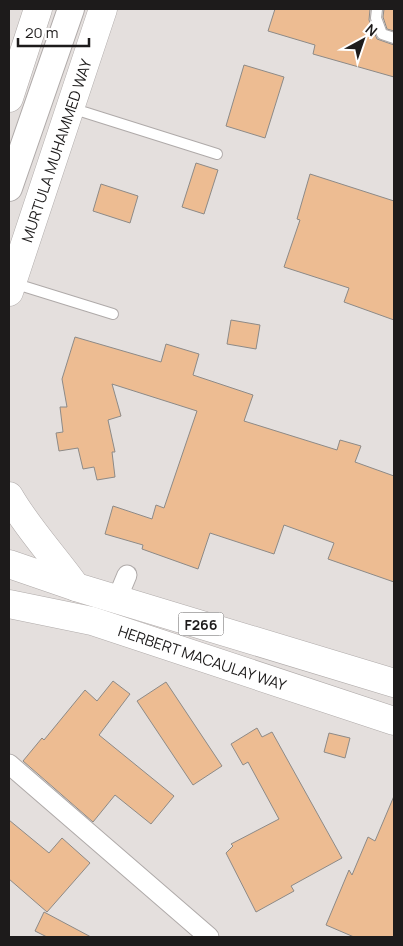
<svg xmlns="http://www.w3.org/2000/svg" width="403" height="946" viewBox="0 0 403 946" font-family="Manrope,sans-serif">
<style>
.building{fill:#edbc92;stroke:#8d8a87}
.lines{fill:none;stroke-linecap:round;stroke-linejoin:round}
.lane-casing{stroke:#afaaa9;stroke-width:12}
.street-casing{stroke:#afaaa9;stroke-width:21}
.secondary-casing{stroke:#afaaa9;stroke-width:28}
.primary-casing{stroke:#afaaa9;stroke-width:29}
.highway-casing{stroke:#afaaa9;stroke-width:29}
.lane{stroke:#fff;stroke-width:10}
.street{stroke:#fff;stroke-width:19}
.secondary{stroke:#fff;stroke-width:26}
.primary{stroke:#fff;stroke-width:28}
.highway{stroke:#fff;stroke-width:28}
.labels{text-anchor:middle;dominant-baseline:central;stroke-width:5;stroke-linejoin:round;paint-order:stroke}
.shield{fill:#fff;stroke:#615f5f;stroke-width:1}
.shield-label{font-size:14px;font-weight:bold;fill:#1d1b1b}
.street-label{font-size:15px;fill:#1d1b1b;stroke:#fff}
</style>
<rect width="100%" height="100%" fill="#e4dfdd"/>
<g class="building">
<path d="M275 9H370L369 20 377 39 394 45V77L313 54 315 45 268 31Z"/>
<path d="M384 9H394V31L387 29 383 17Z"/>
<path d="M244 65 284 77 265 138 226 126Z"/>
<path d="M196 163 218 170 204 214 182 207Z"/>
<path d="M310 174 394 201V320L344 302 349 288 284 267 300 220 297 219Z"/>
<path d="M101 184 138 196 130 223 93 211Z"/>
<path d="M231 320 260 325 256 349 227 344Z"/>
<path d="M75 337 161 362 166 344 199 354 193 375 253 395 244 421 337 450 340 440 361 446 355 462 394 476V582L328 559 334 543 284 525 274 554 210 533 198 569 142 549 143 545 105 534 113 506 152 519 156 505 164 508 197 411 112 384 121 416 108 420 115 452H112L115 477 97 480 94 467 83 469 78 448 59 451 56 433 63 432 60 407H67L62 379Z"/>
<path d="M113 681 130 694 99 735 174 796 151 824 115 795 93 822 23 761 42 738 44 740 85 690 97 701Z"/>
<path d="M166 682 222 766 193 785 137 701Z"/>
<path d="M257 728 262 737 272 732 342 858 291 886 294 891 256 912 226 853 233 846 231 844 279 819 248 762 243 765 231 744Z"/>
<path d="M329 733 350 738 345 758 324 752Z"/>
<path d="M394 796V937H354L326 925 349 870 352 875 368 837 375 841Z"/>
<path d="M9 820 49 853 62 838 90 863 47 912 9 879Z"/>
<path d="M44 912 91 937H47L35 931Z"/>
</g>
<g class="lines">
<defs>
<g id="lane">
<path d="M377 9 376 18 382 34 394 38"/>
<path d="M71 108 217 154"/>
<path d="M13 283 113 314"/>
</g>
<g id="street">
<path d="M117 599 127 575"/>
<path d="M9 764 209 937"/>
</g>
<path id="secondary" d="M9 188 71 9"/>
<g id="primary">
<path d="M9 98 38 9"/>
<path id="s1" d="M9 292 103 9"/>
<path d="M9 496C28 529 54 556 76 587"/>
</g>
<g id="highway">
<path d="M9 564 76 587 394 683"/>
<path id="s2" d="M9 604 92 621 394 721"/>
</g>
</defs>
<use href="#lane" class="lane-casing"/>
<use href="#street" class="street-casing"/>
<use href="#secondary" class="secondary-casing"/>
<use href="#primary" class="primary-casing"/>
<use href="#highway" class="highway-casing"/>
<use href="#lane" class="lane"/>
<use href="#street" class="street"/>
<use href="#secondary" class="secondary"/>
<use href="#primary" class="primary"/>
<use href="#highway" class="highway"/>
</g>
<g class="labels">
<rect class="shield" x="178.5" y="612.5" width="45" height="23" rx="4"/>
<g class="shield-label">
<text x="201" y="624">F266</text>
</g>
<g class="street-label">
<text stroke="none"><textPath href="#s1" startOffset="149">MURTULA MUHAMMED WAY</textPath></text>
<text stroke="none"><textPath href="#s2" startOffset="201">HERBERT MACAULAY WAY</textPath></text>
</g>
</g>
<rect width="403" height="946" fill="none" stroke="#1d1b1b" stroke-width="20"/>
<g transform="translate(363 40) rotate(40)" stroke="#ffffff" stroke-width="4" paint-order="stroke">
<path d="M0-4L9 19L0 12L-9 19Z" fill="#1d1b1b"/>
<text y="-8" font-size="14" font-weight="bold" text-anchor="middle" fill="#1d1b1b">N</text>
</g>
<path d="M18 38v8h71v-8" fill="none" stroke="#1d1b1b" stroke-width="2.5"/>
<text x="25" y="38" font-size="15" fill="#1d1b1b" stroke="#ffffff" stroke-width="4" paint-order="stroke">20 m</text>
</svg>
